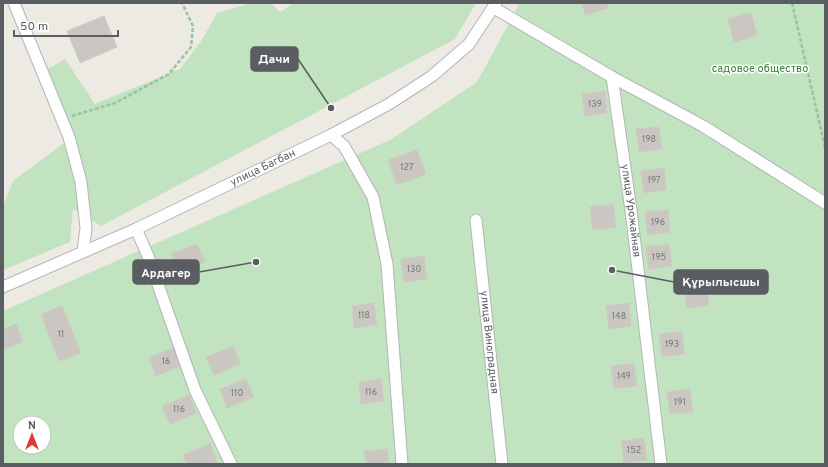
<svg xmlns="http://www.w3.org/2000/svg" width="828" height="467" viewBox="0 0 828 467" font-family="Overpass,sans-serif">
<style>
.green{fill:#c1e3bf;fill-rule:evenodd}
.building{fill:#cac6c1;stroke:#d1cbc1}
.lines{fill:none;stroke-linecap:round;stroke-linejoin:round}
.minor-casing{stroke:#b3b5b9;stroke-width:13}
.path{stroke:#99c3a2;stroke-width:2.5;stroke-dasharray:4 2;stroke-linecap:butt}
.minor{stroke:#fff;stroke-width:11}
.labels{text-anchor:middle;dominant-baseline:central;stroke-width:3;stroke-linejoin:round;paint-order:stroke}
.number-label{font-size:9px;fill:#76787a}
.park-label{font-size:11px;fill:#3a8239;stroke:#fff}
.street-label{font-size:11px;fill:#5a5e62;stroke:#fff}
.leader{fill:none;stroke:#5a5e62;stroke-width:1.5}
.callout-dot{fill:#5a5e62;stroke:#fff;stroke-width:1.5}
.callout{fill:#5a5e62;stroke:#5a5e62;stroke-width:1.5}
.callout-label{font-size:12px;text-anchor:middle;font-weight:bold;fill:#fff}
</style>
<rect width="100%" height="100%" fill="#eceae2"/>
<g class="green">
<path d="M252 3H271L280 12 294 3H476L455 39 101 226 73 209 70 242 3 270V207L13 181 75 135 46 70 65 59 95 104 180 69 202 40 217 13Z"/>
<path d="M520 3H825V464H3V311L390 140 477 82ZM20 423H44V447H20Z"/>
</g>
<g class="building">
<path d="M582 3H607L608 8 585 15Z"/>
<path d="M751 13 757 35 734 42 728 19Z"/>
<path d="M104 16 117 47 80 63 67 31Z"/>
<path d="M605 91 607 113 585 116 582 94Z"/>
<path d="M659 127 662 149 639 152 636 129Z"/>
<path d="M417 150 426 174 397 185 388 160Z"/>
<path d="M664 168 666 190 644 193 641 171Z"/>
<path d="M613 204 616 227 593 230 590 207Z"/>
<path d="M668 210 670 232 648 235 645 212Z"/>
<path d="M197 244 205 262 178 272 171 254Z"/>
<path d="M669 244 672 266 649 269 646 247Z"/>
<path d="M424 256 427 279 404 282 401 259Z"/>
<path d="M706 283 709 305 687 308 684 285Z"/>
<path d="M374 303 377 325 354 328 352 306Z"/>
<path d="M629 303 631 326 609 329 606 306Z"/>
<path d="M62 306 81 353 59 361 41 314Z"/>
<path d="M16 324 23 342 3 350V329Z"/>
<path d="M682 331 684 354 662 357 659 334Z"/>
<path d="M233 346 240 364 214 375 206 357Z"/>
<path d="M175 347 183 365 156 376 149 358Z"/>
<path d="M634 363 637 386 614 389 611 366Z"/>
<path d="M246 379 254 397 227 408 220 389Z"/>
<path d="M381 379 384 401 361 404 359 382Z"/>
<path d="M690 389 693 412 670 414 667 392Z"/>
<path d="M189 395 196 413 170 424 162 406Z"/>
<path d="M644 438 647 460 624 463 621 441Z"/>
<path d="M210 444 217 462 212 464H187L183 455Z"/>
<path d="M387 449 389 464H366L364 451Z"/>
</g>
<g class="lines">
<defs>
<g id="minor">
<path d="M14 3 69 137 81 182 86 228 83 252"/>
<path d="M494 8 612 77 703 126 825 203"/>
<path id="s1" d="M612 77 631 210 661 464"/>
<path d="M331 135 344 146 373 197 387 264 402 464"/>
<path id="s2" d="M476 220 502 464"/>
<path d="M136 229 148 256 195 390 231 464"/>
<path id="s3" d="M3 287 136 229 331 135 389 104 432 76 469 44 496 3"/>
</g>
</defs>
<use href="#minor" class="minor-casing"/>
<g class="path">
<path d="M792 3 825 147"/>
<path d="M72 116 115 103 169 74 191 47 193 26 182 3"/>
</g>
<use href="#minor" class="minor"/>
</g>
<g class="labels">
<g class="number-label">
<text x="595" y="104">139</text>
<text x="649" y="139">198</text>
<text x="407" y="167">127</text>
<text x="654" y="180">197</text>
<text x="658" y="222">196</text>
<text x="659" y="257">195</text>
<text x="414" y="269">130</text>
<text x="364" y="315">118</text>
<text x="619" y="316">148</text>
<text x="61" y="334">11</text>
<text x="672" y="344">193</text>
<text x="166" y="361">16</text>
<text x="624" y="376">149</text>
<text x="371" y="392">116</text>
<text x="237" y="393">110</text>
<text x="680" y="402">191</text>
<text x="179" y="409">116</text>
<text x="634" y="450">152</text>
</g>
<g class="park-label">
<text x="760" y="69">садовое общество</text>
</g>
<g class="street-label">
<text stroke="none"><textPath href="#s3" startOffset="286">улица Багбан</textPath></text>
<text stroke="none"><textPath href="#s1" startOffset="135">улица Урожайная</textPath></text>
<text stroke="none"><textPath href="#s2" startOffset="123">улица Виноградная</textPath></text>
</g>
</g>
<path class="leader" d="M331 108L298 59M256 262L199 272M612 270L674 282"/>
<g class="callout-dot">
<circle cx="331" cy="108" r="4"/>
<circle cx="256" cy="262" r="4"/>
<circle cx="612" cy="270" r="4"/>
</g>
<g class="callout">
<rect x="251" y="47" width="47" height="24" rx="4"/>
<rect x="133" y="260" width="66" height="24" rx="4"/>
<rect x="674" y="270" width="94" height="24" rx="4"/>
</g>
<g class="callout-label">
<text x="274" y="63">Дачи</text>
<text x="166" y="277">Ардагер</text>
<text x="721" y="286">Құрылысшы</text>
</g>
<rect width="828" height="467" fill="none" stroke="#5a5e62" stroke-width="8"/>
<g transform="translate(32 435)"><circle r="19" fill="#ffffff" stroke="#bdbfc0"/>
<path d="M0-3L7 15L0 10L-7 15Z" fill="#df3a35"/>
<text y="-6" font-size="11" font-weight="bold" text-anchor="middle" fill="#5a5e62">N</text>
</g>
<path d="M14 30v6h104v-6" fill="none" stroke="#5a5e62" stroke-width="2"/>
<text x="20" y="30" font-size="12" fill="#5a5e62" stroke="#ffffff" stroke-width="3" paint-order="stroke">50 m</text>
</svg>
